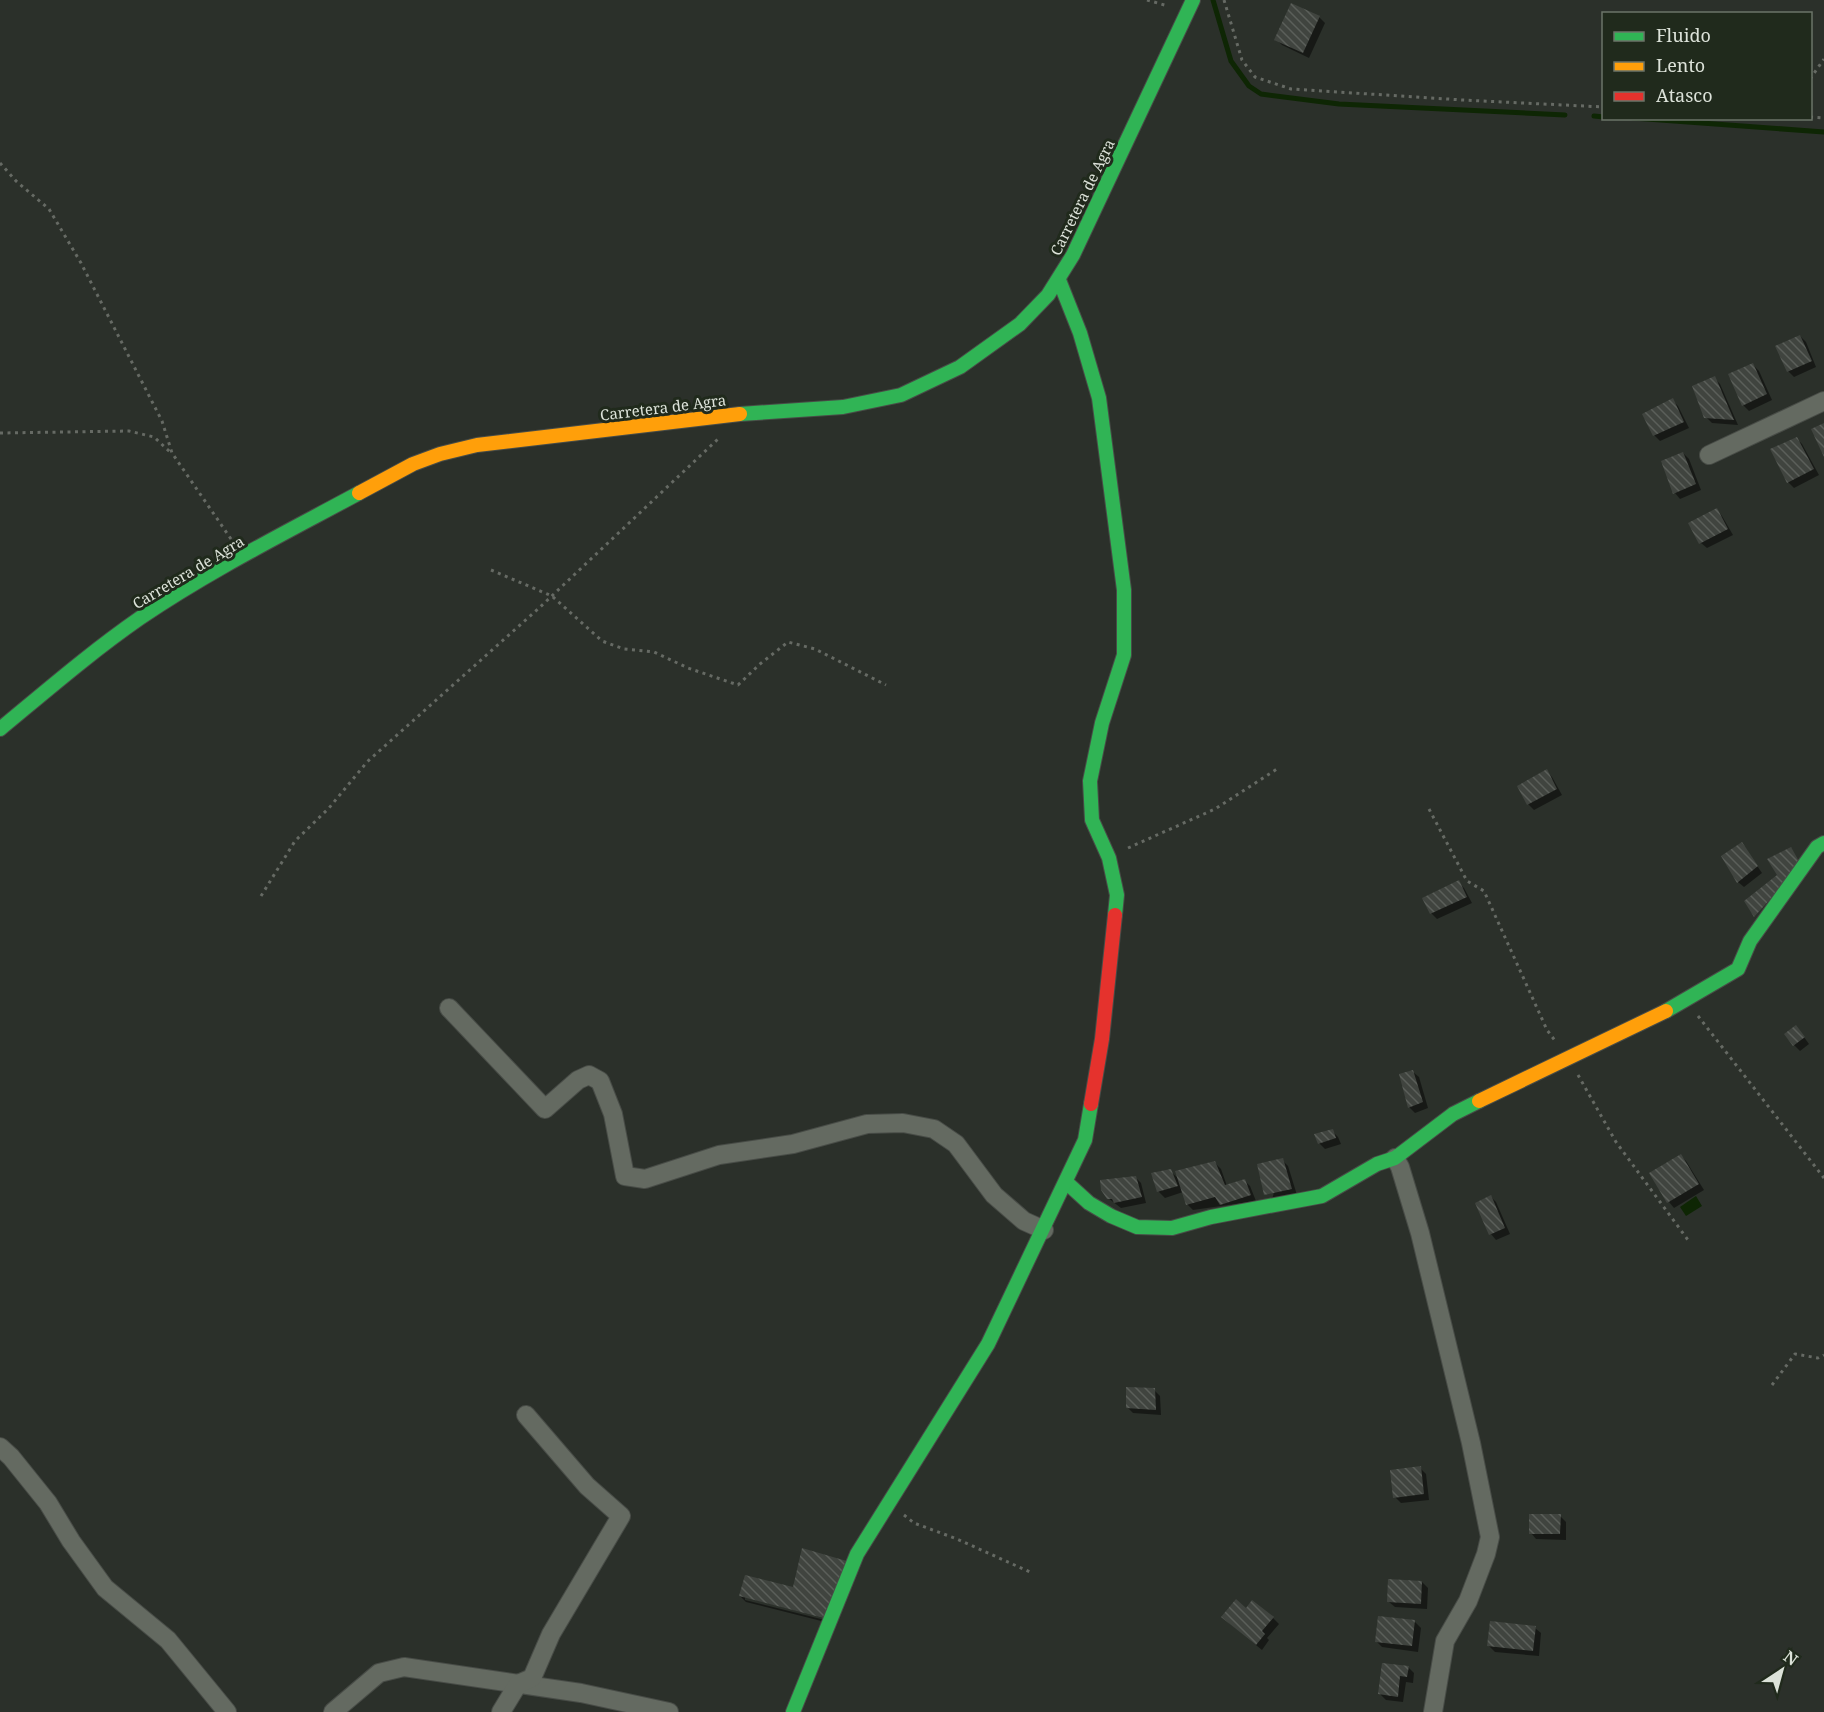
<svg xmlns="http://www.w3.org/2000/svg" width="1824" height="1712" viewBox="0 0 1824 1712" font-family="'Noto Serif',serif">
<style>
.water{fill:#0e2604}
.shadow{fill:#0007}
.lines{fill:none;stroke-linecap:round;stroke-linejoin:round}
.stream{stroke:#0e2604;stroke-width:5}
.building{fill:url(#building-back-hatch)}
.street-casing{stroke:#484c47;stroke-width:20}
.fast-casing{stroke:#484c47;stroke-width:16}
.slow-casing{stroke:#484c47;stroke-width:16}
.jam-casing{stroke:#484c47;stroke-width:16}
.path{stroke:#666a64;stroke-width:3;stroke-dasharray:3 4.5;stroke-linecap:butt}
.street{stroke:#646a61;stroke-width:18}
.fast{stroke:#30b455;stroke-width:14}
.slow{stroke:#ff9f0a;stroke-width:14}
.jam{stroke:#e5322d;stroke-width:14}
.labels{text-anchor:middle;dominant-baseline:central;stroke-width:6;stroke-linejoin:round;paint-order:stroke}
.street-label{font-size:15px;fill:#dce2d9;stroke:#202a1c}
</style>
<defs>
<pattern id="building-back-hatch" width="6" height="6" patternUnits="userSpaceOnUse" patternTransform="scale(1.5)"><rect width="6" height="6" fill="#40443f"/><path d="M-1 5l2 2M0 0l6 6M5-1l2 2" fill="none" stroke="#5b5f5a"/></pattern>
</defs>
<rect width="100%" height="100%" fill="#2b302a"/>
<path class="water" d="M1696 1196 1702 1206 1686 1216 1680 1207Z"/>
<g class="shadow">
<path d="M1319 17 1325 23 1309 58 1282 45 1276 39Z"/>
<path d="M1800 336 1806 342 1816 367 1794 377 1788 371Z"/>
<path d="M1753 365 1759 371 1772 400 1749 411 1743 405Z"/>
<path d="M1714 378 1720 384 1738 425 1712 423 1706 417Z"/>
<path d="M1672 400 1678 406 1689 428 1660 441 1654 435Z"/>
<path d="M1797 439 1802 444 1819 475 1794 488 1788 482Z"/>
<path d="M1683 453 1689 459 1701 490 1680 499 1675 493 1663 461Z"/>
<path d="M1717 510 1722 516 1733 535 1707 548 1701 543Z"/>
<path d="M1546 771 1552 777 1562 795 1534 810 1528 804Z"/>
<path d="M1742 844 1762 873 1744 887 1738 882Z"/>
<path d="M1458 882 1464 888 1472 903 1437 919 1431 913Z"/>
<path d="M1801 1033 1809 1044 1800 1051 1794 1045Z"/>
<path d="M1413 1072 1419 1077 1428 1108 1415 1113 1409 1107Z"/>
<path d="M1332 1131 1338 1137 1341 1144 1325 1149 1319 1143Z"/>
<path d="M1681 1156 1686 1161 1704 1190 1674 1208 1669 1202Z"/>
<path d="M1282 1160 1288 1166 1297 1195 1272 1200Z"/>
<path d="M1215 1163 1221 1169 1227 1186 1244 1180 1250 1186 1256 1201 1193 1210 1187 1204 1183 1192 1165 1198 1159 1192 1153 1174 1170 1171 1179 1179Z"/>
<path d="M1135 1177 1141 1183 1146 1203 1121 1208 1108 1198Z"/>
<path d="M1490 1196 1496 1202 1510 1234 1496 1240 1491 1234 1477 1204Z"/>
<path d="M1154 1390 1160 1396 1161 1415 1133 1413 1127 1407Z"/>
<path d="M1420 1468 1426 1474 1429 1500 1401 1503 1395 1497Z"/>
<path d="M1560 1516 1566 1522V1540L1536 1539 1531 1533Z"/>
<path d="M803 1550 850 1564 855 1570 834 1621 745 1597V1600L833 1622V1624L746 1602 740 1596 746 1577 794 1589Z"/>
<path d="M1422 1582 1428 1588 1427 1609 1395 1607 1389 1602Z"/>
<path d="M1246 1610 1273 1618 1279 1624 1267 1638 1269 1640 1262 1650 1229 1623Z"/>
<path d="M1415 1622 1421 1628 1418 1652 1382 1647 1376 1641Z"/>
<path d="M1535 1628 1541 1633 1539 1656 1495 1652 1489 1646Z"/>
<path d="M1408 1667 1414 1673 1413 1683 1406 1682 1403 1702 1386 1700 1380 1694Z"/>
</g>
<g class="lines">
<g class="stream">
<path d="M1213 0 1231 61 1249 86 1261 94 1339 104 1565 115"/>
<path d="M1594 116 1604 117"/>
<path d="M1633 118 1824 132"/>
</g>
</g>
<g class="building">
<path d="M1291 3 1320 16 1303 53 1274 40Z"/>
<path d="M1800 335 1812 361 1787 372 1775 346Z"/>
<path d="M1753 363 1767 394 1742 406 1728 374Z"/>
<path d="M1715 376 1734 420 1704 418 1692 386Z"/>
<path d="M1673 398 1684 422 1653 436 1642 414Z"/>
<path d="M1824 423V457L1811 429Z"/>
<path d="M1797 437 1814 469 1787 483 1770 449Z"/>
<path d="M1683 452 1696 484 1673 494 1661 461Z"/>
<path d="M1717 508 1728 529 1699 544 1688 523Z"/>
<path d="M1547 769 1557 789 1527 805 1517 786Z"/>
<path d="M1742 842 1758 866 1737 883 1721 856Z"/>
<path d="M1791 847 1801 865 1754 917 1744 901 1777 875 1767 859Z"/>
<path d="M1459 880 1467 897 1430 914 1422 898Z"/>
<path d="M1796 1025 1805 1037 1793 1046 1784 1034Z"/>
<path d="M1413 1070 1423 1102 1408 1108 1399 1074Z"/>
<path d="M1333 1129 1336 1138 1318 1144 1314 1134Z"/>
<path d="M1681 1154 1699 1184 1667 1203 1649 1173Z"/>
<path d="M1283 1158 1292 1189 1264 1195 1257 1164Z"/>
<path d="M1215 1161 1225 1185 1245 1179 1251 1195 1220 1205 1215 1197 1186 1205 1175 1171Z"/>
<path d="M1171 1169 1178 1186 1157 1192 1151 1173Z"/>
<path d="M1136 1176 1142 1197 1114 1203 1112 1199H1107L1101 1190 1100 1180Z"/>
<path d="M1491 1195 1505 1228 1489 1235 1475 1203Z"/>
<path d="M1126 1387 1155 1388 1156 1410 1126 1408Z"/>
<path d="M1421 1466 1424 1494 1393 1498 1390 1470Z"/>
<path d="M1529 1514H1561L1560 1534H1529Z"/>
<path d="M802 1548 850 1562 827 1619 739 1596 745 1575 793 1587Z"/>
<path d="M1388 1579 1422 1581 1421 1604 1387 1602Z"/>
<path d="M1236 1599 1246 1608 1252 1600 1274 1617 1262 1631 1265 1634 1256 1645 1221 1617Z"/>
<path d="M1378 1616 1415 1620 1412 1646 1375 1642Z"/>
<path d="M1490 1621 1536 1626 1533 1651 1487 1646Z"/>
<path d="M1382 1663 1409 1666 1407 1677 1400 1676 1398 1697 1378 1694Z"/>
</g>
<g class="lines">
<defs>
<g id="street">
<path d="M1709 455 1824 401"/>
<path d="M449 1008 545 1109 578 1080 589 1075 600 1081 613 1114 625 1176 645 1179 719 1155 793 1144 867 1124 903 1123 934 1129 956 1144 994 1195 1024 1221 1044 1230"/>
<path d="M1395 1158 1400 1167 1420 1233 1471 1443 1490 1537 1486 1554 1468 1601 1445 1641 1433 1712"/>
<path d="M0 1447 11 1457 48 1503 71 1541 105 1588 168 1640 227 1712"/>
<path d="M333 1712 379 1673 404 1667 581 1693 669 1712"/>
<path d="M501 1712 518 1684 532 1678 551 1634 621 1516 587 1486 526 1415"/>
</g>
<g id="fast">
<path d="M1059 280 1080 333 1099 398 1124 590V655L1102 723 1090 781 1092 820 1109 858 1117 895 1115 915"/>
<path d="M740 414 843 407 901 395 960 367 1020 324 1048 295 1073 255 1193 0"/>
<path d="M0 729C46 691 91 652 140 618 209 571 285 533 359 493"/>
<path d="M1666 1011 1738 969 1750 941 1817 847 1824 843"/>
<path d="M1066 1182 1089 1203 1111 1216 1137 1227 1172 1228 1211 1217 1322 1196 1377 1164 1395 1158 1453 1114 1479 1101"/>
<path d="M793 1712 857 1554 988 1344 1085 1140 1091 1104"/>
</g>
<g id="slow">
<path d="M359 493 413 464 440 454 477 445 740 414"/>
<path d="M1479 1101 1666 1011"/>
</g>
<path id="jam" d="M1091 1104 1102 1039 1115 915"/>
</defs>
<use href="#street" class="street-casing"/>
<use href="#fast" class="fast-casing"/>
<use href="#slow" class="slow-casing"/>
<use href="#jam" class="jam-casing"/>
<g class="path">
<path d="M1147 0 1168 6"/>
<path d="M1224 0 1242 60 1255 77 1291 89 1463 100 1604 107"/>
<path d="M1810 79 1824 59"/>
<path d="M1810 117 1824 118"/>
<path d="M0 163 16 181 49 209 81 263 162 421 172 453 231 539"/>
<path d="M0 433 129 431 154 437 170 452"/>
<path d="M491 570 552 596 602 641 624 649 654 652 688 668 738 685 760 664 788 642 815 649 886 685"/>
<path d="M1429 809 1467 881 1484 891 1547 1030 1556 1042"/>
<path d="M1128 848 1215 809 1277 769"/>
<path d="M261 896 295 841 329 808 367 762 538 609 718 439"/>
<path d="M1698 1016 1824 1178"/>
<path d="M1578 1075 1616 1142 1688 1240"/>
<path d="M1772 1385 1795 1354 1818 1358 1824 1355"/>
<path d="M904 1515 914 1523 957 1539 1030 1572"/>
</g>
<use href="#street" class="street"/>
<use href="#fast" class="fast"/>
<use href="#slow" class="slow"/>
<use href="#jam" class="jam"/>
</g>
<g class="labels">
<g class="street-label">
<text transform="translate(1082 197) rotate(-64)">Carretera de Agra</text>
<text transform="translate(663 407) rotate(-7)">Carretera de Agra</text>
<text transform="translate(188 572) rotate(-31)">Carretera de Agra</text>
</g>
</g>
<rect x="1602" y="12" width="210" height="108" fill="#202a1c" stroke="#6b7468" stroke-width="1.5"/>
<rect x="1614" y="32" width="30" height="9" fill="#30b455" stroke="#6b7468" stroke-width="1.5"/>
<text x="1656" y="42" font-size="18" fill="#dce2d9">Fluido</text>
<rect x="1614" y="62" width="30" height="9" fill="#ff9f0a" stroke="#6b7468" stroke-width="1.5"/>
<text x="1656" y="72" font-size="18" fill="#dce2d9">Lento</text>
<rect x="1614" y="92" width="30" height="9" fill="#e5322d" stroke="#6b7468" stroke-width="1.5"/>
<text x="1656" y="102" font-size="18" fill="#dce2d9">Atasco</text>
<g transform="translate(1782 1670) rotate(36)" stroke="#202a1c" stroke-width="4.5" paint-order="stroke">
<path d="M0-4.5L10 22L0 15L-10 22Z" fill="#dce2d9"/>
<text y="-9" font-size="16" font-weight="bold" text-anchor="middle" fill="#dce2d9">N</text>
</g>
</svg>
